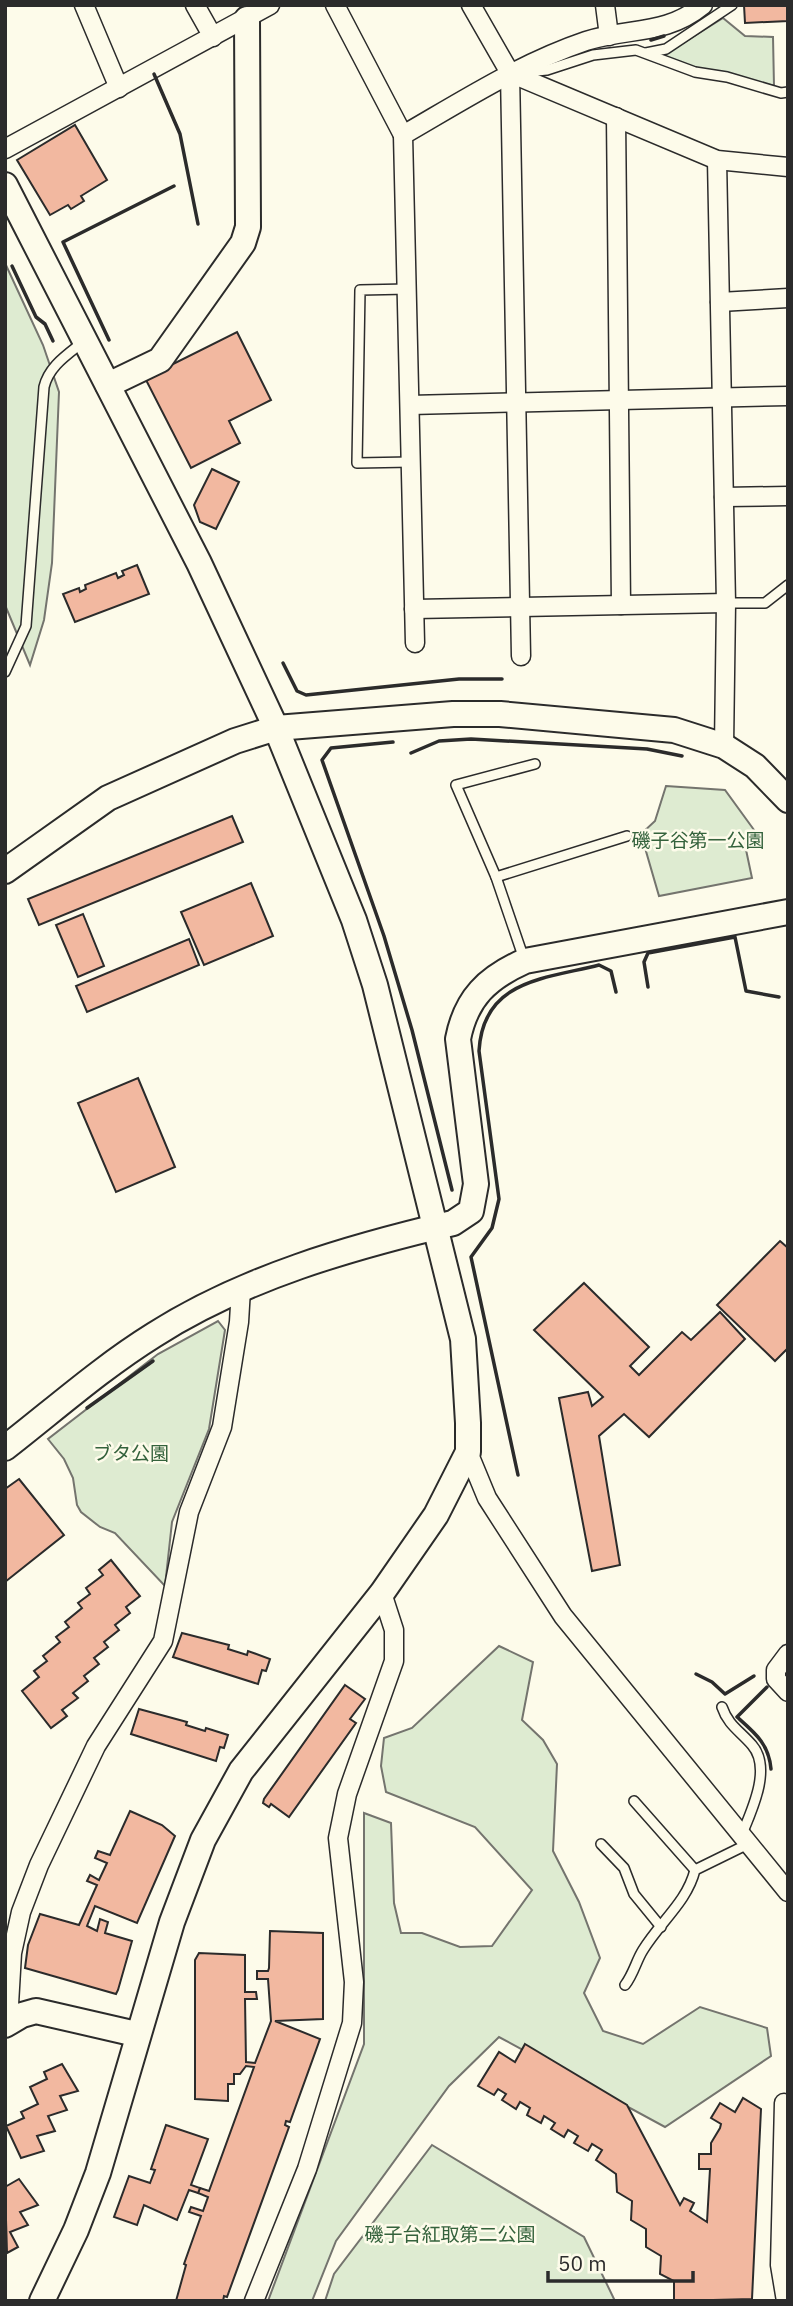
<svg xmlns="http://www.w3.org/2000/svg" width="793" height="2306" viewBox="0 0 793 2306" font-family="'IBM Plex Sans','Noto Sans JP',sans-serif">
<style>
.green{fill:#deebd1;stroke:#74746e;stroke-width:2}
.building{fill:#f2b8a0;stroke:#2b2b2b;stroke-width:2}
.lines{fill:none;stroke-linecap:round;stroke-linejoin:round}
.lane-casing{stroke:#2b2b2b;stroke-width:12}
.street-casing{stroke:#2b2b2b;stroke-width:21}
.secondary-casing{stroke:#2b2b2b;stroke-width:28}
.lane{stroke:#fdfbea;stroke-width:9}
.street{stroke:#fdfbea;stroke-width:18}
.secondary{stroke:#fdfbea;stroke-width:24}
.wall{stroke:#2b2b2b;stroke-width:3.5}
.labels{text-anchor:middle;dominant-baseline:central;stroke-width:5;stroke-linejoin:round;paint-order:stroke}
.park-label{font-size:19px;fill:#34623c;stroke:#fdfbea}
</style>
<rect width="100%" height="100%" fill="#fdfbea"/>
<g class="green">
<path d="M723 18 745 36 773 37 774 86 694 68 659 55 667 53Z"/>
<path d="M5 263 43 345 59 392 52 563 44 620 30 665 5 605Z"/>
<path d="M666 786 725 790 757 834 745 845 752 878 659 896 641 834 655 821Z"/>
<path d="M218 1321 225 1330 209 1429 172 1522 165 1586 115 1533 100 1527 81 1512 77 1505 73 1478 64 1459 48 1439 158 1354Z"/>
<path d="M499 1646 533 1662 522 1720 543 1740 557 1764 553 1851 579 1902 600 1958 584 1993 603 2031 643 2044 700 2007 767 2028 771 2056 665 2127 499 2037 449 2086 336 2241 312 2301H268L364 2044V1813L391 1823 394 1903 401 1933H422L460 1947 492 1946 532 1890 475 1827 386 1792 381 1766 384 1738 412 1728Z"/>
<path d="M432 2145 584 2237 615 2301H325L334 2274Z"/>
</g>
<g class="building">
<path d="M744 5H788V21L745 23Z"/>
<path d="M75 125 107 180 81 196 84 201 71 209 68 205 50 215 17 160Z"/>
<path d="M237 332 271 400 229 421 240 443 191 468 145 378Z"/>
<path d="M212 469 239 482 216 529 200 522 194 505Z"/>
<path d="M137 565 149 594 75 622 63 594 79 588 80 592 86 589 85 585 116 573 118 578 124 575 122 571Z"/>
<path d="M232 816 243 842 39 925 28 899Z"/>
<path d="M251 883 273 936 204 965 181 912Z"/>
<path d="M83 914 104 966 78 977 56 925Z"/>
<path d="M189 939 199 965 87 1012 76 986Z"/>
<path d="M138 1078 175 1167 116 1192 78 1103Z"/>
<path d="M780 1241 788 1248V1348L775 1361 717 1305Z"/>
<path d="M584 1283 649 1347 630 1366 639 1375 682 1332 691 1340 720 1312 745 1339 649 1437 624 1414 599 1436 620 1565 592 1571 559 1398 588 1392 592 1406 603 1397 534 1330Z"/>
<path d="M19 1479 64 1535 5 1582V1489Z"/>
<path d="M111 1560 140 1596 126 1607 130 1613 115 1625 119 1630 104 1642 108 1647 94 1658 99 1664 84 1676 88 1681 73 1693 78 1698 62 1710 67 1716 51 1728 22 1691 39 1677 34 1671 47 1661 43 1656 60 1642 56 1637 69 1627 65 1622 82 1608 78 1603 90 1594 86 1588 103 1575 99 1570Z"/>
<path d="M182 1633 229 1645 228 1649 247 1655 248 1651 270 1659 266 1671 262 1670 258 1684 173 1657Z"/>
<path d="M345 1685 365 1699 350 1719 356 1723 289 1817 271 1804 269 1807 263 1803 264 1799Z"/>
<path d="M139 1709 187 1722 186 1725 205 1731 206 1728 228 1735 224 1748 220 1747 216 1761 131 1734Z"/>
<path d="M130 1811 162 1825 175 1836 137 1923 95 1906 87 1926 97 1931 100 1919 108 1922 105 1933 132 1941 118 1990 116 1994 25 1968 28 1945 40 1914 79 1925 97 1885 87 1881 90 1875 99 1880 107 1863 95 1858 98 1851 110 1855Z"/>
<path d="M270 1931 323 1933V2019L275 2021 320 2039 290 2122 286 2121 285 2125 289 2127 227 2297 224 2296 223 2301H176L186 2265 184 2264 201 2216 189 2212 191 2207 203 2211 208 2197 198 2193 200 2188 209 2191 254 2067 246 2066 240 2074H234V2084H228V2101L195 2099V1960L199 1953 245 1955V1992H256L257 1999H245L246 2062 255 2063 271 2021 268 1979H257V1971H268L269 1968Z"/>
<path d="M525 2044 627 2105 680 2205 684 2198 694 2203 690 2211 707 2222 710 2169H699V2154H711V2143L720 2128 721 2124 711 2118 720 2103 735 2112 743 2098 761 2109 752 2299 674 2301V2281L660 2274 661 2256 646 2247V2229L631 2220 632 2201 617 2192 616 2174 596 2160 602 2150 592 2144 588 2151 574 2143 578 2136 568 2130 564 2137 551 2129 555 2123 544 2116 541 2123 527 2115 530 2108 520 2102 516 2109 502 2100 506 2094 498 2089 494 2095 478 2086 499 2052 515 2062Z"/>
<path d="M62 2064 78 2091 60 2096 67 2110 48 2116 55 2131 37 2136 44 2151 21 2158 6 2126 24 2118 21 2112 38 2104 30 2087 47 2079 44 2072Z"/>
<path d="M166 2125 208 2139 191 2185 200 2188 198 2193 189 2190 177 2220 144 2205 137 2225 114 2217 129 2176 150 2183 155 2170 151 2169Z"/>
<path d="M19 2179 38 2205 20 2212 28 2225 10 2232 18 2247 7 2253 5 2187Z"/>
</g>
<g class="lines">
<defs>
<g id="lane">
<path d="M646 53 666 49 732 5"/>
<path d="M526 72 547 70 593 55 636 50 695 72 727 77 781 93 788 92"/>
<path d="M408 289 360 290 357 463 411 462"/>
<path d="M726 603H765L788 585"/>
<path d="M5 672 26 626 44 387C49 366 67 355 83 342"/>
<path d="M496 877 627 836"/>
<path d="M524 959 496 877 456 785 535 764"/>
<path d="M722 1707C728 1725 740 1731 752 1745 772 1768 752 1810 742 1834"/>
<path d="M634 1801 695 1870"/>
<path d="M601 1844 624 1868 634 1894 661 1927"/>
<path d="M625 1985C634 1973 636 1961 643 1950 660 1922 687 1902 695 1870L748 1844"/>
</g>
<g id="street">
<path d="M84 5 119 88"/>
<path d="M195 5 213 37"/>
<path d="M335 5 403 135"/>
<path d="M471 5 510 73 717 160 788 167"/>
<path d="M605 5 609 36"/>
<path d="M510 73 521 656"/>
<path d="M616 117 621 605"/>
<path d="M5 149 270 5"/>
<path d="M717 160 726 603 724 746"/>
<path d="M720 302 788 298"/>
<path d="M410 405 788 396"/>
<path d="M724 497 788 496"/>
<path d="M414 609 726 603"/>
<path d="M415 643 403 135C462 101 521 63 586 41 630 27 665 36 703 5"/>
<path d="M468 1452 487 1498 563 1616 788 1892"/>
<path d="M788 1654 776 1670V1679L788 1692"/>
<path d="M8 2022 12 1953 21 1912 39 1865 96 1746 163 1641 189 1512 222 1427 239 1322 241 1289"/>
<path d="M784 2103 780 2265 786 2301"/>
<path d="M254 2301 307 2169 352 2023 354 1982 338 1838 347 1794 394 1661V1630L382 1593"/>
</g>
<g id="secondary">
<path d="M5 185 199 563 276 728 354 920 375 985 463 1339 468 1423V1452L436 1515 382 1593 241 1771 203 1840 172 1922 98 2173 76 2230 42 2301"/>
<path d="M108 385 160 360 243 243 248 227 247 19"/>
<path d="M5 871 108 798 235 741 276 728 453 714H500L674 730 724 746 755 766 788 800"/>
<path d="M5 1448C54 1410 101 1368 154 1335 243 1278 351 1247 453 1223L471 1211 476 1184 458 1039C466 998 487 978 525 961L788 912"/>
<path d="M5 2025 22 2015 36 2011 136 2034"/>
</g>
</defs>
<use href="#lane" class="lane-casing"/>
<use href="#street" class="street-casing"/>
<use href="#secondary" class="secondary-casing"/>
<use href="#lane" class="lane"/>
<use href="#street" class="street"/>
<use href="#secondary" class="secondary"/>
<g class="wall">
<path d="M651 40 664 36"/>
<path d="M154 74 180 134 198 224"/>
<path d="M12 266 36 317 45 324 53 341"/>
<path d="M109 340 63 242 174 186"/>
<path d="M283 663 297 691 306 695 459 679H502"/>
<path d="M393 742 331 748 322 760 384 936 412 1030 452 1190"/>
<path d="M411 753 439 741 471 739 647 749 682 756"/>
<path d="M648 987 644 962 648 953 735 937 746 991 779 997"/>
<path d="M87 1408 153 1361"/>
<path d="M518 1475 471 1257 492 1228 499 1199 479 1051C483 980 544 979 599 965L611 971 616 992"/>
<path d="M696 1674 712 1682 725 1694 754 1676"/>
<path d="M767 1687 737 1717C755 1733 769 1744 771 1769"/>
</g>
</g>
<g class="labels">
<g class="park-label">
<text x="698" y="840">磯子谷第一公園</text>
<text x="131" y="1453">ブタ公園</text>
<text x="450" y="2234">磯子台紅取第二公園</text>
</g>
</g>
<rect width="793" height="2306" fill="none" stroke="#2b2b2b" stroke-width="14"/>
<path d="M548 2271v10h145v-10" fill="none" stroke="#2b2b2b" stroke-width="3.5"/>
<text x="558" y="2271" font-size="21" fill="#2b2b2b" stroke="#fdfbea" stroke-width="5" paint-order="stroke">50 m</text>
</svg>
